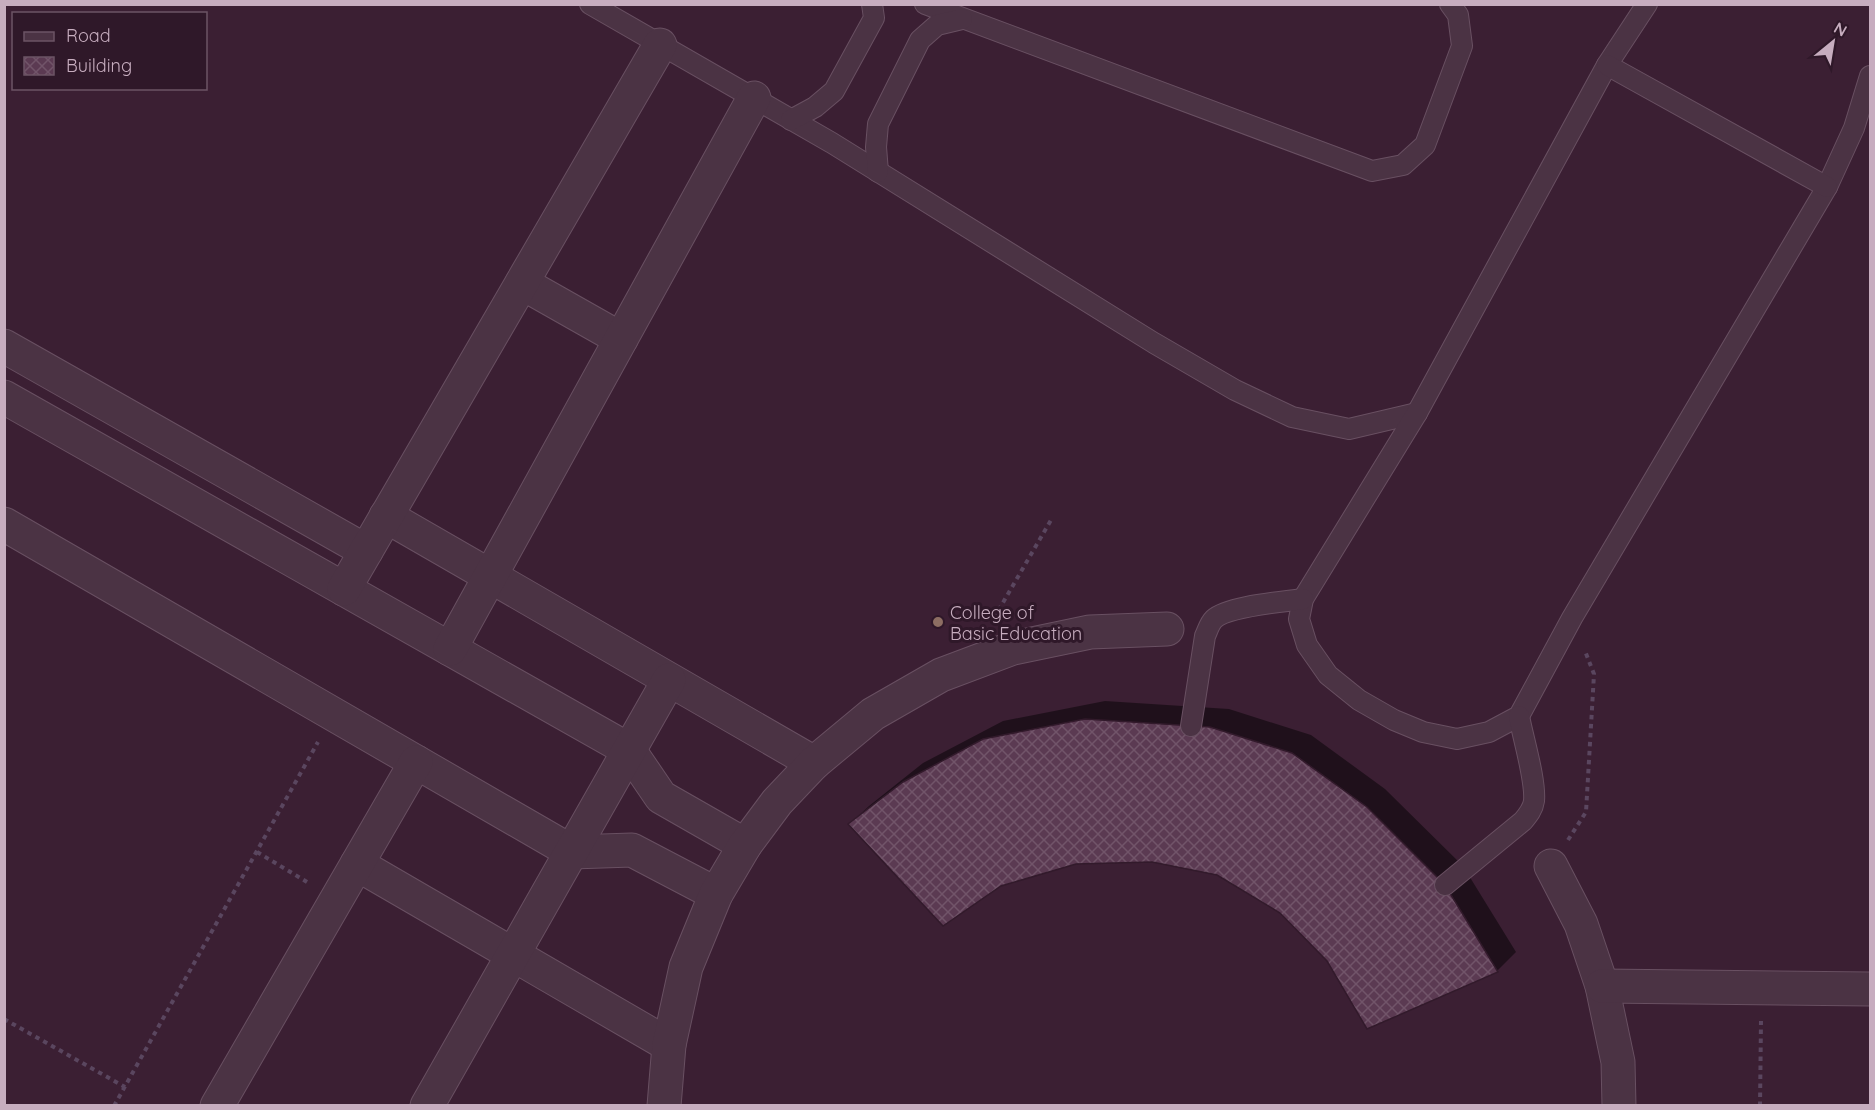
<svg xmlns="http://www.w3.org/2000/svg" width="1875" height="1110" viewBox="0 0 1875 1110" font-family="Quicksand,sans-serif">
<style>
.shadow{fill:#0007}
.building{fill:url(#building-cross-hatch);stroke:#321a2b;stroke-width:1.5}
.lines{fill:none;stroke-linecap:round;stroke-linejoin:round}
.lane-casing{stroke:#695062;stroke-width:22}
.street-casing{stroke:#695062;stroke-width:35}
.path{stroke:#5a465f;stroke-width:4;stroke-dasharray:4.5 4.5;stroke-linecap:butt}
.lane{stroke:#4b3344;stroke-width:20}
.street{stroke:#4b3344;stroke-width:33}
.education-dot{fill:#8d6e63;stroke:#2f1829;stroke-width:2}
.labels{text-anchor:middle;dominant-baseline:central;stroke-width:6;stroke-linejoin:round;paint-order:stroke}
.poi-label{font-size:18px;fill:#c7adbf;stroke:#2f1829;text-anchor:start}
</style>
<defs>
<pattern id="building-cross-hatch" width="8" height="8" patternUnits="userSpaceOnUse" patternTransform="scale(1.5)"><rect width="8" height="8" fill="#5b3a52"/><path d="M0 0l8 8M0 8l8-8" fill="none" stroke="#715469"/></pattern>
</defs>
<rect width="100%" height="100%" fill="#3b1f33"/>
<path class="shadow" d="M1105 701 1229 709 1311 735 1385 789 1463 866 1516 952 1498 970 1367 1027 1328 961 1281 912 1218 873 1152 860 850 824 869 806 923 763 1003 721Z"/>
<path class="building" d="M1085 719 1210 727 1292 753 1367 807 1445 885 1498 972 1367 1029 1327 961 1280 913 1217 875 1152 862 1076 864 1001 886 943 926 848 824 903 782 983 739Z"/>
<g class="lines">
<defs>
<g id="lane">
<path d="M590 4 832 143 1154 343 1235 390 1292 417 1349 429 1417 413"/>
<path d="M925 4 1372 171 1403 165 1425 145 1462 46 1458 15 1450 4"/>
<path d="M1647 4 1607 65 1417 413 1303 599 1299 619 1307 645 1328 675 1359 700 1394 720 1423 732 1457 739 1489 732 1519 716 1572 618 1827 187 1854 128 1870 76"/>
<path d="M1607 65 1827 187"/>
<path d="M791 120 815 107 834 91 874 18 872 4"/>
<path d="M878 172 876 147 878 124 920 40 937 25 962 19"/>
<path d="M1191 726 1205 636C1208 630 1209 624 1214 619 1228 606 1282 602 1303 599"/>
<path d="M1445 885 1523 821C1528 815 1533 809 1534 801 1536 780 1523 738 1519 716"/>
</g>
<g id="street">
<path d="M522 283 621 339"/>
<path d="M4 346 366 551"/>
<path d="M4 397 629 750 661 797 745 845"/>
<path d="M386 516 814 763"/>
<path d="M4 524 572 852 632 850 716 894"/>
<path d="M344 589 660 45"/>
<path d="M450 649 754 98"/>
<path d="M357 864 669 1045"/>
<path d="M1551 866 1581 924 1602 986 1618 1062 1619 1106"/>
<path d="M1602 986 1870 989"/>
<path d="M217 1106 416 762"/>
<path d="M427 1106 669 680"/>
<path d="M664 1106 669 1045 686 967 716 894 745 845 777 802 814 763 873 714 941 675 1013 648 1090 632 1167 629"/>
</g>
</defs>
<use href="#lane" class="lane-casing"/>
<use href="#street" class="street-casing"/>
<g class="path">
<path d="M994 618 1051 520"/>
<path d="M1568 840 1586 812 1594 674 1585 651"/>
<path d="M257 852 307 882"/>
<path d="M4 1019 125 1087"/>
<path d="M114 1106 318 742"/>
<path d="M1760 1106 1761 1021"/>
</g>
<use href="#lane" class="lane"/>
<use href="#street" class="street"/>
</g>
<circle class="education-dot" cx="938" cy="622" r="6"/>
<g class="labels">
<g class="poi-label">
<text x="950" y="612">College of<tspan x="950" dy="21">Basic Education</tspan></text>
</g>
</g>
<rect width="1875" height="1110" fill="none" stroke="#c7adbf" stroke-width="12"/>
<rect x="12" y="12" width="195" height="78" fill="#2f1829" stroke="#6c5465" stroke-width="1.5"/>
<rect x="24" y="32" width="30" height="9" fill="#4b3344" stroke="#6c5465" stroke-width="1.5"/>
<text x="66" y="42" font-size="18" fill="#c7adbf">Road</text>
<rect x="24" y="57" width="30" height="18" fill="url(#building-cross-hatch)" stroke="#6c5465" stroke-width="1.5"/>
<text x="66" y="72" font-size="18" fill="#c7adbf">Building</text>
<g transform="translate(1833 42) rotate(30)" stroke="#2f1829" stroke-width="4.5" paint-order="stroke">
<path d="M0-4.5L10 22L0 15L-10 22Z" fill="#c7adbf"/>
<text y="-9" font-size="16" font-weight="bold" text-anchor="middle" fill="#c7adbf">N</text>
</g>
</svg>
